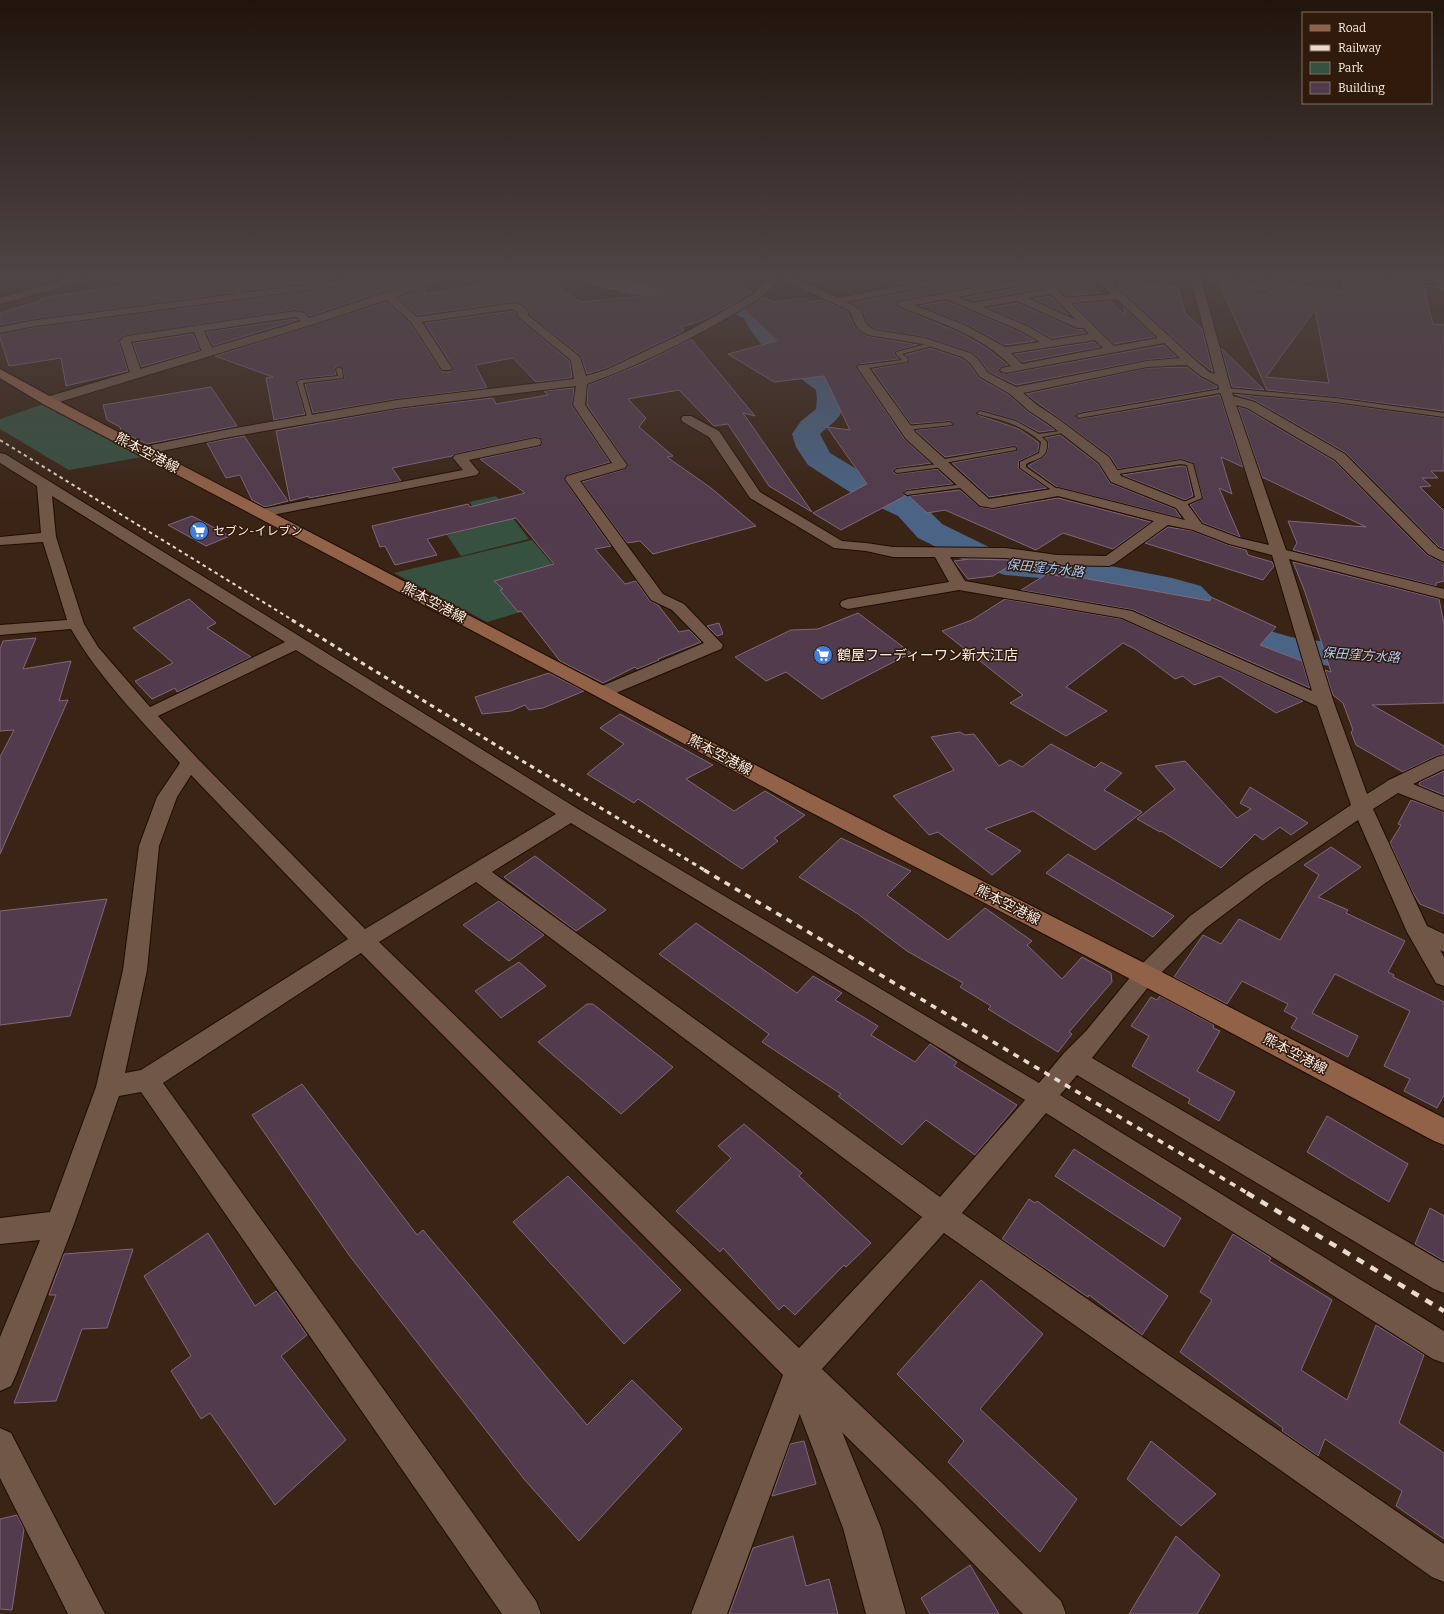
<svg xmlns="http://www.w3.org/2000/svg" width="1444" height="1614" viewBox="0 0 1444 1614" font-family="Bitter,'Noto Sans JP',serif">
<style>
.green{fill:#375140}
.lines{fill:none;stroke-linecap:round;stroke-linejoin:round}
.river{fill:#4b6485;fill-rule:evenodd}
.building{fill:#523b4d;stroke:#80687b;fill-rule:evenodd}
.service-casing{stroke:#200c01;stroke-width:2}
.minor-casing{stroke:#200c01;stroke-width:2}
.tertiary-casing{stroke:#200c01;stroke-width:2}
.secondary-casing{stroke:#200c01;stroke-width:2}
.service{fill:#705747;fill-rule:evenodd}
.minor{fill:#705747;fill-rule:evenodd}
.tertiary{fill:#705747;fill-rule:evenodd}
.secondary{fill:#916148;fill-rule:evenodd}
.rail-far3{stroke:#e9d9ce;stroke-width:2;stroke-dasharray:3.5 3.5;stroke-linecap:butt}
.rail-far2{stroke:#e9d9ce;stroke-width:3;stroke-dasharray:4.5 4.5;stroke-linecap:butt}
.rail-far1{stroke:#e9d9ce;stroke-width:3.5;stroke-dasharray:6 6;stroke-linecap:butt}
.rail{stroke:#e9d9ce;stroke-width:4.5;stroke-dasharray:8 8;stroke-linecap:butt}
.labels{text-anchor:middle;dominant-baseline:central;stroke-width:3;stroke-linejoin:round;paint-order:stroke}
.far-poi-label{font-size:12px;fill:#fdeee4;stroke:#2f1a0c;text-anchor:start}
.far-water-label{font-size:13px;font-style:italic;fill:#aaccf8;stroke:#2f1a0c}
.street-label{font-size:14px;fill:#fdeee4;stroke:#2f1a0c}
.poi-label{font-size:14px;fill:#fdeee4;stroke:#2f1a0c;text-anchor:start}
</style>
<rect width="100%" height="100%" fill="#3a2415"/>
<g class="green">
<path d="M44 404 142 457 69 470 0 429V419Z"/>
<path d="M496 496 529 539 461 556 447 535 488 525 469 502Z"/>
<path d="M532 540 578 595 487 622 394 573Z"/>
</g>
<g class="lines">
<path class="river" d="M587 279H624L632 281 688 279 728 291 741 301 761 308 773 328 794 349 838 381C847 394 846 411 835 421 830 426 825 429 820 434L830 453 878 482 920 502 942 524 997 551 1009 555 1090 562 1172 578 1201 586 1230 616 1243 623 1291 637 1348 645 1413 646 1444 650V674L1413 670 1348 669 1287 659 1217 639 1204 632 1175 602 1153 594 1090 582 1005 575 973 565 918 538 898 516 856 496 808 465 796 447 792 434 801 421 816 409 817 398 816 390C787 368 760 351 744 318L725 311 712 301 684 292 632 295 590 284Z"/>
</g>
<g class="building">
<path d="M124 279H222L231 293 30 320 0 325V313L41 301V298L126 285Z"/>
<path d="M235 279H332L244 291Z"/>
<path d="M375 279H421L310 316 305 312 295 310 124 336 119 341 128 371 66 386 61 358 9 366 0 338V334L30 328 369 283Z"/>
<path d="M518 279H544L581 302 661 294 629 279H725L752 292 708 318 682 327 680 326 684 331 607 368 587 374 581 356 530 315V312L527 308 519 303 515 302 417 315 398 298 425 288V294Z"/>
<path d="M893 279H925L901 284 892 281Z"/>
<path d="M956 279H1012L898 301 896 305 897 307 958 332 985 347 1008 365 999 369 1002 373 1006 374 1164 345 1177 357 1147 360 1016 385 989 372 979 358 970 352 925 337 875 329 867 323 861 308 851 303 950 283Z"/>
<path d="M1050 279H1086L1101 293 1067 296Z"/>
<path d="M1343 279H1387L1384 282 1386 283 1426 288V298L1433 324 1444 325V411L1335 397 1267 390 1220 285 1266 293 1272 290 1267 285 1249 280 1342 291ZM1315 310 1329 383 1266 377Z"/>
<path d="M1119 283 1178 287 1185 313 1202 329 1213 372 1195 358 1120 289Z"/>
<path d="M1033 285H1040L1043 288 973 301 963 298Z"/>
<path d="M1050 296 1069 315 1033 299Z"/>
<path d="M763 297 773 302 805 298 810 302 823 300 847 311 855 328 867 336 918 345 895 351V355L899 359 859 364 856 367 905 440 931 463 897 468 893 470V472L897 474 937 469 953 484 906 490 903 493 905 496 841 530 813 513 867 484 827 427 850 430 824 376 774 382 728 354 777 341 744 309Z"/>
<path d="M946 301 1018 331 1035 341 1005 345 968 325 919 306Z"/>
<path d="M1110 301 1125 315 1124 307 1155 337 1114 344 1074 304Z"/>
<path d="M386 302 410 323 442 372H450L453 367 425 323 513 311 516 313 517 318 570 361 572 378 536 382 513 358 475 365 487 388 397 399 313 413 305 384 343 379 344 378 343 369 338 366 335 368 336 375 300 379 296 381 305 414 274 420 266 378 273 377 215 356Z"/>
<path d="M1017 303 1076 329 1083 330 1086 333 1052 338 1028 325 988 308Z"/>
<path d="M295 319 298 320 213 346 206 332Z"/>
<path d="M193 334 200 350 141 367 133 343Z"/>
<path d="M691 339 755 416 743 413 812 512 769 486 728 424 714 426 679 390 628 399 646 418 639 427 673 456 667 457 711 488 756 526 653 554 640 541 627 543 582 482 625 469 628 465 587 405 588 385 641 364Z"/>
<path d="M1094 342 1100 347 1022 362 1014 354Z"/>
<path d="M930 348 961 358 969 364 979 378 1009 395 1028 412 1055 430 1039 432 1016 420 980 410 976 413 978 415 1019 429 1039 443 1038 452 1019 461 1018 468 1047 488 989 497 952 463 1016 451 1017 447 1014 446 945 457 917 432 916 430 952 426 954 424 950 421 911 424 872 369 907 363 909 359 905 355Z"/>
<path d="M1221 348 1264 390 1232 387Z"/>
<path d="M1187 367 1200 377 1217 386V388L1079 413 1075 416 1079 419 1220 395 1243 467 1221 457 1232 494 1219 488 1240 537 1203 523 1190 505 1203 498 1193 463 1181 459 1118 469 1110 456 1026 394 1147 368Z"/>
<path d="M211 387 237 426 147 444 122 432 120 427 107 420 103 405Z"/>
<path d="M574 388 572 406 610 462 567 475 564 479 611 546 595 549 625 584 636 581 650 601 658 605 679 632 689 630 701 642 658 659 659 660 637 669 635 667 603 683 560 661 521 611 518 612 500 590 503 589 494 581 554 564 516 518 427 539 437 555 395 565 385 546 380 547 372 526 468 504 470 507 525 493 480 459 540 446 542 442 540 438 535 437 455 454 452 456 392 468 401 481 309 498 308 496 290 501 276 431 397 409 493 398 496 404 548 395 544 391Z"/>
<path d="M1234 394 1335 403 1444 418V471H1431L1438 478H1422L1431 486 1420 487 1444 511V549L1439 547 1346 453 1256 401Z"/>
<path d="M1238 407 1246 409 1334 461 1427 555 1444 563V581L1436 583V586L1293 550 1297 543 1288 521 1366 527 1262 477Z"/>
<path d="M1060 435 1098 464 1110 483 1175 509 1181 518 1057 487 1028 466 1045 456 1048 448V442L1045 438Z"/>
<path d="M244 436 288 501 265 507 252 500 240 475 226 478 207 443Z"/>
<path d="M1181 466H1186L1193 496 1185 500 1122 475Z"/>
<path d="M960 490 980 507 993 509 1058 498 1151 522 1113 549 1063 533 1036 550 945 510 927 513 909 496Z"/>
<path d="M192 516 230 536 206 546 168 525Z"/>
<path d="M1168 527 1193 531 1228 545 1246 550 1248 555 1272 562 1274 566 1263 580 1145 543Z"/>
<path d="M970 559 1006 560 1017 561 993 576 968 579 954 561Z"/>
<path d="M1293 562 1439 599 1444 624V703L1372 705 1444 746V754L1436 756 1403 772 1356 745 1351 732 1353 730 1343 703 1333 695 1325 670 1331 672 1305 592Z"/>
<path d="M1047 574 1077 579V577L1210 601 1211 597 1276 627 1260 645 1302 661 1310 688 1133 610 1021 590Z"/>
<path d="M189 599 216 623 207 628 251 657 177 692 175 688 152 699 135 681 173 663 133 628Z"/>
<path d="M1005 599 1122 619 1303 701 1276 713 1220 676 1194 685 1183 676 1175 679 1135 649 1123 643 1066 687 1107 711 1066 736 1010 703 1023 695 942 631 972 620Z"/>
<path d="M858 613 911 653 822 699 786 672 766 681 735 657 791 630 818 629Z"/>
<path d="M719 623 723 634 717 636 707 626Z"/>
<path d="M36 638 23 669 71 661 59 701 68 700 0 854V757L14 730 0 731V649L3 641Z"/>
<path d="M549 673 584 691 543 708 529 710 525 705 511 711 482 714 475 697Z"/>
<path d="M620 714 713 765 686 779 734 811 765 791 805 815 774 838 778 841 742 869 638 799 634 803 587 774 624 744 600 728Z"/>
<path d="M960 732 965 735 974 734 999 766 1010 760 1022 767 1051 744 1095 768 1101 762 1122 773 1104 790 1142 812 1095 850 1033 811 985 829 1021 851 992 875 938 832 929 835 893 796 954 770 931 737Z"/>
<path d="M1185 761 1237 818 1251 809 1240 803 1250 787 1308 823 1291 835 1280 827 1263 840 1255 834 1221 868 1161 831 1160 832 1137 819 1175 789 1155 766Z"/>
<path d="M1444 771V795L1419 785 1420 782Z"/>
<path d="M1411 800 1444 812V914L1420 904 1412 891 1390 843 1401 825 1398 824Z"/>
<path d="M841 838 911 871 887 895 948 940 985 908 1032 941 1027 945 1062 979 1082 957 1111 973 1112 982 1069 1032 1072 1034 1058 1052 988 1009 991 1006 960 987 963 983 907 951 858 914 799 877Z"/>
<path d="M1331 847 1361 867 1318 897 1348 910 1346 913 1405 941 1388 972 1394 975 1393 977 1444 1002V1095L1437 1108 1404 1091 1410 1079 1384 1066 1410 1011 1379 996 1335 974 1312 1013 1358 1036 1348 1057 1291 1028 1297 1018 1284 1011 1288 1004 1242 981 1227 1004 1174 977 1203 935 1221 944 1239 919 1280 940 1319 875 1304 865Z"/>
<path d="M1068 854 1174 916 1153 937 1046 873Z"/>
<path d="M535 856 606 910 576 931 504 877Z"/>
<path d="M107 899 70 1016 0 1025V911Z"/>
<path d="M499 901 544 935 509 961 463 925Z"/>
<path d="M696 923 797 993 813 976 842 993 835 1000 878 1026 871 1035 915 1062 930 1044 957 1062 954 1066 1017 1105 975 1155 926 1120 902 1145 838 1096 841 1094 762 1042 769 1034 659 954Z"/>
<path d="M519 962 546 986 501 1018 475 991Z"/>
<path d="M1160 996 1214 1025 1213 1028 1220 1031 1197 1071 1235 1092 1219 1121 1188 1103 1190 1099 1132 1066 1149 1036 1131 1026 1151 997 1157 1000Z"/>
<path d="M587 1004H593L673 1067 621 1114 538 1042Z"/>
<path d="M302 1084 417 1235 423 1230 587 1425 632 1380 682 1429 579 1541 524 1479 349 1255 252 1115Z"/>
<path d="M1327 1116 1408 1164 1389 1202 1307 1152Z"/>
<path d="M744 1124 802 1173 799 1176 871 1243 846 1267 844 1265 795 1315 784 1305 779 1310 723 1248 720 1252 676 1211 731 1158 718 1146Z"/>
<path d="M1074 1149 1181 1218 1164 1247 1055 1176Z"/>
<path d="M568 1176 681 1290 624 1344 513 1222Z"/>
<path d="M1029 1199 1035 1203 1037 1201 1168 1296 1142 1335 1089 1295 1088 1297 1002 1239Z"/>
<path d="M1430 1208 1444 1216V1261L1415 1244Z"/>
<path d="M208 1233 255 1306 276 1291 307 1335 281 1356 346 1440 275 1505 210 1413 201 1419 171 1371 191 1356 144 1276Z"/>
<path d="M1233 1234 1271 1258 1269 1261 1332 1300 1301 1370 1347 1400 1376 1325 1424 1355 1399 1423 1444 1453V1539L1396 1506 1402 1491 1325 1439 1318 1456 1282 1431 1283 1428 1180 1352 1212 1300 1200 1292Z"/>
<path d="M133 1249 107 1328 82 1329 56 1401 14 1403 56 1295H49L64 1254Z"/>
<path d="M981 1280 1043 1334 980 1409 1077 1499 1040 1552 948 1462 964 1441 897 1374Z"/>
<path d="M804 1441 816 1484 772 1496 790 1444Z"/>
<path d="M1151 1441 1216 1494 1181 1526 1127 1479Z"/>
<path d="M17 1515 24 1529 12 1610 0 1609V1519Z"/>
<path d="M793 1536 806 1586 829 1579 838 1614H729L753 1548Z"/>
<path d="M1176 1536 1220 1575 1197 1614H1129Z"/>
<path d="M970 1565 999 1614H930L921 1598Z"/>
</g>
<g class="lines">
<defs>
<g id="service">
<path d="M1388 280 1444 287V289L1386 282Z"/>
<path d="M934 342 937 344 936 345 902 354 908 359 907 362 863 369 860 367 863 365 902 360 896 354V352Z"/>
<path d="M339 367 342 369 343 378 303 383 313 419 308 420 297 382 300 380 338 376 336 369Z"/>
<path d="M1226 388 1335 398 1444 413V417L1335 402 1226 392 1079 418 1076 416 1079 414Z"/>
<path d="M980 411 1016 421 1039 434 1067 430V432L1042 437 1047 442C1048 459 1038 458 1026 464V467L1060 491V493H1056L1020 468V462L1039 453 1041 442C1023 425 1002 420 978 414L977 413Z"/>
<path d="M950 422 953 424 952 425 906 430 903 428 906 426Z"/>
<path d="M1014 447 1016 448V450L944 463 946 465 943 467 897 473 894 471 897 469 938 464 936 462 939 460Z"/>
<path d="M1181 460 1193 464 1202 498 1181 507 1179 506V504L1195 497 1187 465 1181 464 1112 475 1109 473 1112 471Z"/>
<path d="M965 484 968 486 967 487 907 495 904 493 907 491Z"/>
</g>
<g id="minor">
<path d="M223 279H233L243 293 345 279H374L369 282 30 327 0 333V327L30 321 234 294Z"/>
<path d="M768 279H779C765 298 745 307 725 319 681 344 635 367 587 384L585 405 627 465 625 468 580 481 663 594 684 604 723 645 721 649 609 696 603 697 597 696 594 692 597 688 704 643 672 610 651 600 565 479 567 476 612 463 573 405 576 386 397 408 230 437 142 455 137 454 135 451 137 448 142 447 230 429 397 400 574 379 571 360 518 317 517 315 518 313 513 309 422 322 452 368 450 370H442L411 322 385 299 384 297 385 295H393L417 317 515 303C520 304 526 308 529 313L528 315 580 357 586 376 608 369 692 329 753 294Z"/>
<path d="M782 279H796L838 298 934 279H955L950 282 847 302 860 309C866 319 862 324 875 330L925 338 970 353 978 359 988 373 1016 387 1147 361 1180 358 1164 343 1006 373 1002 372 1000 370 1002 368 1011 366C981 335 938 322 898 306L897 304 898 302 1021 279H1048L1066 298 1111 294 1096 279H1107L1194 359 1209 372 1215 374 1191 279H1201L1233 396 1255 402 1345 454 1438 548 1444 551V562L1428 554 1335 460 1247 408 1236 405 1286 550 1444 589V599L1289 559 1334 703 1367 794 1389 780 1437 757 1444 755V769L1413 784 1444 797V811L1398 793 1373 809 1427 926 1444 934V952L1440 950 1444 957V986L1436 983 1407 932 1358 820 1264 884 1206 928 1153 981 1092 1058 1444 1263V1293L1434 1289 1077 1075 1060 1095 1444 1331V1363L1433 1359 1046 1113 962 1213 1444 1544V1582L1432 1577 944 1233 822 1369 940 1481 1061 1601 1066 1614H1023L916 1505 806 1397 727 1614H691L783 1375 361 953 163 1083 536 1601 541 1614H502L141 1092 119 1096 74 1224 16 1375 11 1386 0 1391V1337L40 1240 0 1244V1218L50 1212 96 1087 123 970 139 846 157 797 180 763C142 721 99 678 71 629L0 635V625L67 620 43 542 0 545V537L41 533 37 486 0 463V453L5 454 49 481 578 809 1039 1083 1064 1053 1086 1031 1137 969 1190 916 1248 874 1351 805 1317 706 1122 618 959 590 848 609 842 607 840 604 842 601 848 599 949 582 935 557H893L866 551 834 548 750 498 709 437 683 422 681 419 683 416H691L719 431 760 492 842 541 866 543 893 547 1006 548 1057 555 1106 556 1154 521 1058 496 993 508 980 506 906 439 857 367 859 365H867L916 433 989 499 1058 488 1185 520 1176 508 1111 482 1099 463 1049 424 1029 411 1010 394 980 377 970 363 962 357 923 344 868 335C862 332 857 329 854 322 852 317 853 314 848 310ZM1033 283 1041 284 1046 289 973 303 958 297ZM1051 294 1076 320 1028 298ZM946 299 1019 330 1040 342 1005 347 967 326 914 305ZM1117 299 1158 338 1114 346 1071 303ZM1017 301 1077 328H1084L1089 334 1052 340 1027 326 983 307ZM1095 340 1103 348 1022 364 1011 353ZM1187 365 1201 376 1218 385 1269 545 1239 538 1202 524 1186 502 1121 476 1109 457 1057 418 1037 405 1023 393 1147 367ZM52 496 285 642 150 707 98 647 84 624 56 537ZM1168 525 1193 530 1229 544 1272 555 1312 691 1132 611 965 581 950 557 1006 558 1057 565 1109 566 1114 564ZM296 650 556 814 365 929 197 758 158 716ZM191 775 348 939 141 1070 125 1073 147 970 159 846 177 797ZM571 823 1025 1100 940 1197 492 872ZM476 882 922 1217 799 1348 379 942Z"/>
<path d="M1208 279H1230L1266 286 1271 289 1266 292 1213 282Z"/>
<path d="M1435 279H1444V292L1439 289Z"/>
<path d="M295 311 305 313 313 323 312 325H304L298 318 295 317 204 331 214 352 208 355 202 352 194 332 131 342 142 373 140 375H132L130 373 120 341 124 337 128 336Z"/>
<path d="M535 438 540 439 541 442 540 445 469 460 479 472 477 475 262 517 257 516 255 513 257 510 262 509 463 470 453 458 455 455Z"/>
<path d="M0 1428 11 1433 105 1614H68L0 1478Z"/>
</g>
<g id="tertiary">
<path d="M67 279H85L84 281 0 304V298Z"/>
<path d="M426 279H442L441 281C313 327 182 364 53 404H43L41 401 43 398 288 325Z"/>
<path d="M800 1353 812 1358 817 1370 881 1528 906 1614H866L843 1528 783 1370 788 1358Z"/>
</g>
<path id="secondary" d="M0 369 53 398 811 794 1154 968 1444 1118V1145L1434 1141 1136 982 795 804 596 696 43 404 0 378Z"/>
</defs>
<use href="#service" class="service-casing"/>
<use href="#minor" class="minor-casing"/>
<use href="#tertiary" class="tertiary-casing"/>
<use href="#secondary" class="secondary-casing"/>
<use href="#service" class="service"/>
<use href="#minor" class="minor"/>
<use href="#tertiary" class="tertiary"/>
<use href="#secondary" class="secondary"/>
<path class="rail-far3" d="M0 440 294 621"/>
<path class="rail-far2" d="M292 620 499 747 706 871"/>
<path class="rail-far1" d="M704 870 1249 1194"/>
<path class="rail" d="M1247 1193 1444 1311"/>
</g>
<linearGradient id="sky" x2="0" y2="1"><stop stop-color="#20140c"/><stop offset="0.55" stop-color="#4f4546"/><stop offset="1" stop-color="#4f4546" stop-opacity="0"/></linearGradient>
<rect width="1444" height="505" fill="url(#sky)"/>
<defs>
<symbol id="supermarket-disc" viewBox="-11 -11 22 22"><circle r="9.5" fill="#3f7fe0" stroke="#2f1a0c"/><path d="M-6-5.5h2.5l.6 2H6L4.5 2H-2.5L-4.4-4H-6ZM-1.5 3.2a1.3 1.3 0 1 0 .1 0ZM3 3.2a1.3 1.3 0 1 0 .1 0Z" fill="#fff"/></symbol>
</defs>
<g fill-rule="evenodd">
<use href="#supermarket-disc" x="188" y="520" width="22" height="22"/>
<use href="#supermarket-disc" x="812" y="644" width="22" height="22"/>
</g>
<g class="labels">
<g class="far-poi-label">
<text x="213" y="531">セブン-イレブン</text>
</g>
<g class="far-water-label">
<text transform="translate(1045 568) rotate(6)">保田窪方水路</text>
<text transform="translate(1361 655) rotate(4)">保田窪方水路</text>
</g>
<g class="street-label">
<text transform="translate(147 453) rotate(28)">熊本空港線</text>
<text transform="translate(434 603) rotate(28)">熊本空港線</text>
<text transform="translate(720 755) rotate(28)">熊本空港線</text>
<text transform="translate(1008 905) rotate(27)">熊本空港線</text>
<text transform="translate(1295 1054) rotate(28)">熊本空港線</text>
</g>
<g class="poi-label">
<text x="837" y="655">鶴屋フーディーワン新大江店</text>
</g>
</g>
<rect x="1302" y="12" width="130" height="92" fill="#2f1a0c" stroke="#816f62"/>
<rect x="1310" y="25" width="20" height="6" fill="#916148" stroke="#816f62"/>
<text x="1338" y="32" font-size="12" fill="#fdeee4">Road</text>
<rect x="1310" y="45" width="20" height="6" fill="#e9d9ce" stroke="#816f62"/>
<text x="1338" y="52" font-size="12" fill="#fdeee4">Railway</text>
<rect x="1310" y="62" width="20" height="12" fill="#375140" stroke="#816f62"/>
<text x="1338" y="72" font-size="12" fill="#fdeee4">Park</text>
<rect x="1310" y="82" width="20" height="12" fill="#523b4d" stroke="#816f62"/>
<text x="1338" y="92" font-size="12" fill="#fdeee4">Building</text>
</svg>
